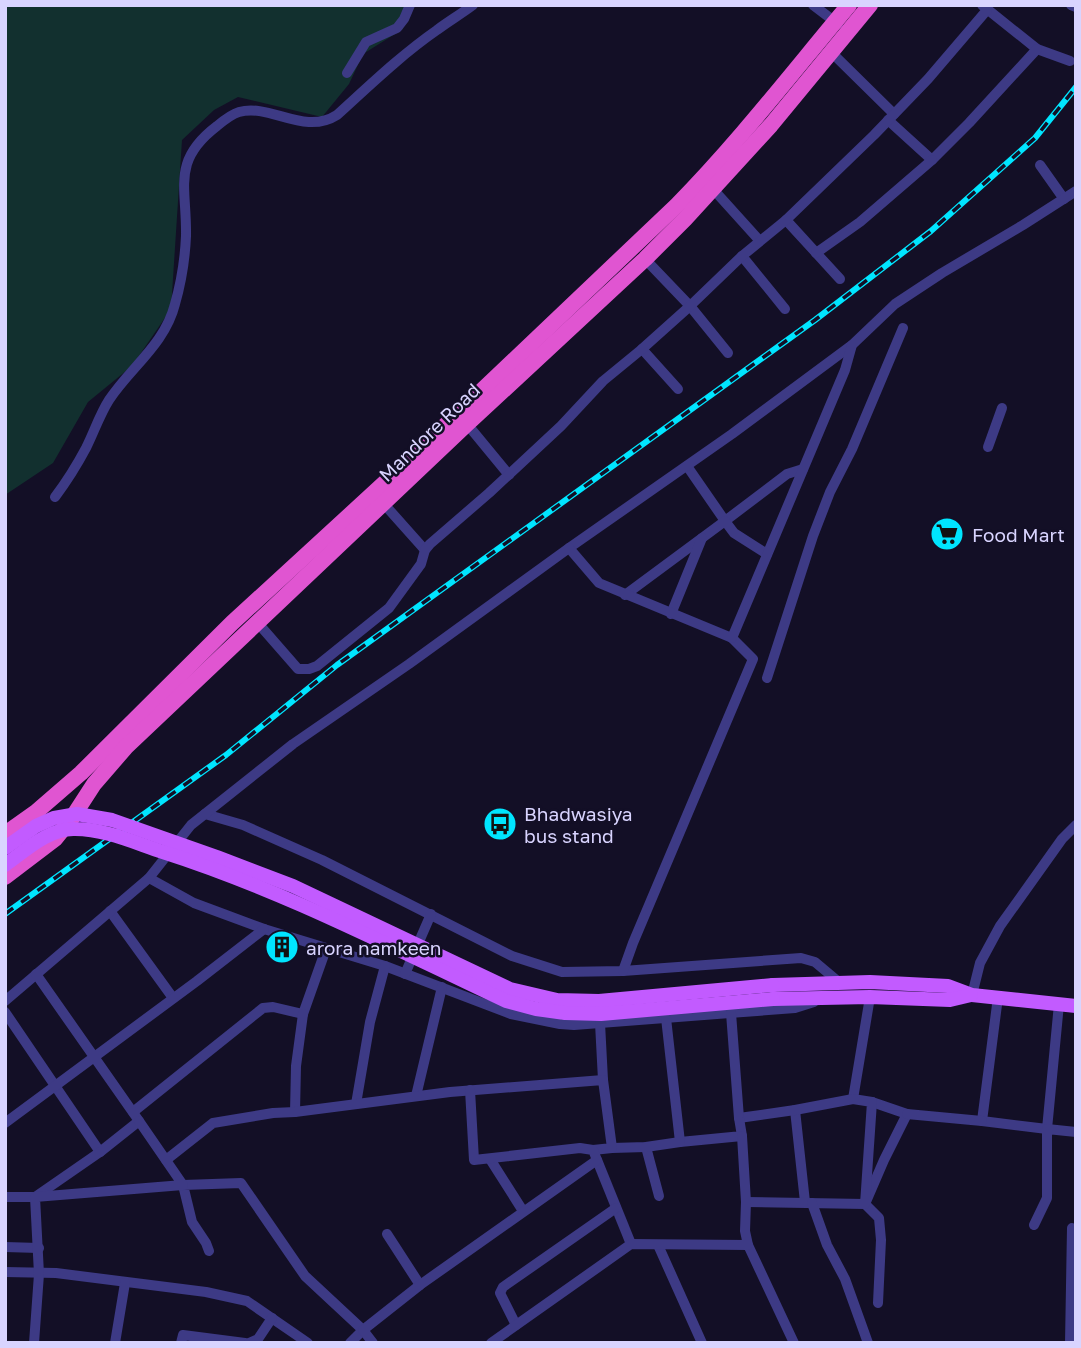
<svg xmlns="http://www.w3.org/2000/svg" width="1081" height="1348" viewBox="0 0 1081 1348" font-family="'Golos Text',sans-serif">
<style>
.green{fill:#12302f}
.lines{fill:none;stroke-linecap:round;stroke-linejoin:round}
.minor{stroke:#3d3a85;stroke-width:10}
.primary{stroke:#c25bff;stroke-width:14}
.trunk{stroke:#e055d1;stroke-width:16}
.rail-casing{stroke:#00e5ff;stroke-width:6}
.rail{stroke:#130f26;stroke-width:3.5;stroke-dasharray:10;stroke-linecap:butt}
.primary-bridge{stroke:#c25bff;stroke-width:14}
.labels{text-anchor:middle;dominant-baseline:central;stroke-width:5;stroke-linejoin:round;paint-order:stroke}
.street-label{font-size:19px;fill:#d9d4ff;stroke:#130f26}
.poi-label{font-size:19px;fill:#d9d4ff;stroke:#130f26;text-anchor:start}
</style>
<rect width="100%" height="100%" fill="#130f26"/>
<path class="green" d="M5 5H408L403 29 363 54 349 84 322 117 238 97 214 110 182 140 171 309 132 366 88 402 53 463 5 495Z"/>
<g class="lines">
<g class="minor">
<path d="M813 5 838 24"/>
<path d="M982 5 1037 49 1070 61"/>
<path d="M1071 5 1076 7"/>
<path d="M831 52 894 114"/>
<path d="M347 73 366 42 397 28 404 19 410 5"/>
<path d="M888 120 932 160 969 123 1037 49"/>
<path d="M1040 165 1064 199"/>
<path d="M713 189 759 240"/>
<path d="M786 220 840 279"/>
<path d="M816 253 860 222 932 160"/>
<path d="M742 256 785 309"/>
<path d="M645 259 690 306 728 353"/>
<path d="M642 349 678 389"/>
<path d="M467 424 509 475"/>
<path d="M988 447 1002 408"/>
<path d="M687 466 725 521 787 474 803 469"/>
<path d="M55 497C67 481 77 465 86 448 94 432 100 414 109 400 131 367 165 344 175 304 181 283 185 259 186 236 187 187 171 161 217 126 223 121 232 114 239 112 270 103 304 136 337 115 369 86 401 55 437 30 449 21 461 14 473 5"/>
<path d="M384 504 425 550"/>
<path d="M569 548 732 434 852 345"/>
<path d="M625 595 725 521 734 533 767 554"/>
<path d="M671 614 702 538"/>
<path d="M257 622 298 669H309L317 666 389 608 421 564 425 550 430 544 489 493 561 426 603 381 642 349 690 306 742 256 786 220 874 135 928 79 987 10"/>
<path d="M767 678 813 536 830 492 852 449 903 328"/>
<path d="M205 814 243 825 322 860 512 956 562 972 623 971 801 958 815 962 840 983"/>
<path d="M149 878 194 903 264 929 385 966 511 1014 560 1024 574 1025 795 1008 814 1002"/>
<path d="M110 911 173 998"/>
<path d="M623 971 633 943 753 659 732 638"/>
<path d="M405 974 431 914"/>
<path d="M972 995 980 963 1000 926 1062 839 1076 825"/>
<path d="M998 997 982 1121 1047 1129 1059 1004"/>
<path d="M5 1001 149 878 191 825 293 744 409 664 569 548 599 583 732 638 845 370 852 345 895 304 942 273 1023 225 1076 191"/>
<path d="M5 1012 100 1152"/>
<path d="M600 1023 603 1080"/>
<path d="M416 1096 442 987"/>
<path d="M853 1099 870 997"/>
<path d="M872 1102 907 1114 884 1160 865 1204 879 1218 881 1240 878 1303"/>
<path d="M356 1104 370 1022 385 966"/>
<path d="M795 1110 805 1202"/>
<path d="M133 1112 263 1008 273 1007 303 1014 326 949"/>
<path d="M295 1112 296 1066 303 1014"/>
<path d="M907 1114 982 1121"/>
<path d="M739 1118 795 1110 853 1099 872 1102 865 1204 746 1202"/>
<path d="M5 1123 197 981 264 929"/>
<path d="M680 1142 742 1136 739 1118 731 1013"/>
<path d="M646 1147 659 1196"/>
<path d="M612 1148 646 1147 680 1142 666 1018"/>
<path d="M490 1159 523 1211"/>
<path d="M166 1160 213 1123 273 1113 295 1112 450 1092 603 1080 612 1148 593 1150"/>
<path d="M597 1160 631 1244"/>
<path d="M5 1197H35L100 1152 139 1121 36 974"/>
<path d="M812 1203 827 1245 845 1279 868 1343"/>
<path d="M1034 1225 1047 1198V1129L1076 1132"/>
<path d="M387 1234 420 1285"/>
<path d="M658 1245 702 1343"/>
<path d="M748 1245 794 1343"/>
<path d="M5 1247 39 1248"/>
<path d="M209 1251 206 1243 192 1222 183 1185 241 1183 305 1276 363 1330 350 1343"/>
<path d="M5 1272 56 1273 206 1292 247 1301 308 1343"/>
<path d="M516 1325 500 1293 503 1287 616 1208"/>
<path d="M34 1343 39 1274 35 1197 183 1185 139 1121"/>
<path d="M115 1343 125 1283"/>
<path d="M181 1343 183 1335 245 1343"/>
<path d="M249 1343 258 1339 272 1318"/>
<path d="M373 1343 363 1330 420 1285 597 1160 593 1150 580 1148 474 1160 470 1090"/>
<path d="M491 1343 631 1244 748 1245 745 1231 746 1202 742 1136"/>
<path d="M1070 1343 1072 1228"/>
</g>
<g class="primary">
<path d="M773 985 870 982 948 986 972 995 1076 1006"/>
<path d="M773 999 870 997 950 1000 971 995"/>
</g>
<g class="trunk">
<path d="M5 834 36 812 81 773 232 623 390 478 676 206C738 143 792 73 849 5"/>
<path d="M5 877 55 839 72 818 94 784 126 747 467 424 645 259 685 219 771 125 870 5"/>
</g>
<defs>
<path id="rail" d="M5 914 226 755 337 665 815 320 931 231 1035 138 1076 87"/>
</defs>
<use href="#rail" class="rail-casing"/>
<use href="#rail" class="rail"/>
<g class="primary-bridge">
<path d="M5 848 36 826 54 818 77 814 112 820 217 857 293 886 510 989 557 1000 599 1001 773 985"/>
<path d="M5 865C26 850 49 828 75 829 105 829 135 843 163 852 282 890 393 948 506 1001L536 1009 565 1013 601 1014 773 999"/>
</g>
</g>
<defs>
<symbol id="supermarket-disc" viewBox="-11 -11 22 22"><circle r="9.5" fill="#00e5ff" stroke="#130f26"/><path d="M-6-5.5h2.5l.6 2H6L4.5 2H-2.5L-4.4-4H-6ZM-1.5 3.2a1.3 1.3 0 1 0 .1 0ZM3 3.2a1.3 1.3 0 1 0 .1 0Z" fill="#111"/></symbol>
<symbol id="bus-disc" viewBox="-11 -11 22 22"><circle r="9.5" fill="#00e5ff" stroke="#130f26"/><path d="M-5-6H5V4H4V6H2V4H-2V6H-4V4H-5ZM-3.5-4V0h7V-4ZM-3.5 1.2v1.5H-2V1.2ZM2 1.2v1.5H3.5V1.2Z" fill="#111"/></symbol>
<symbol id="building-disc" viewBox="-11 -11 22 22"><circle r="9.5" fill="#00e5ff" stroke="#130f26"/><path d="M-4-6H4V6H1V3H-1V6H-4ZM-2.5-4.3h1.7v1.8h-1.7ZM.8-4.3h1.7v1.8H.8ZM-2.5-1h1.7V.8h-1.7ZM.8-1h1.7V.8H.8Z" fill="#111"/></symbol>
</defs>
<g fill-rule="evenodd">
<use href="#supermarket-disc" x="928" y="515" width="38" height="38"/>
<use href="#bus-disc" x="481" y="805" width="38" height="38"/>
<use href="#building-disc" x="263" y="928" width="38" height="38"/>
</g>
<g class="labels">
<g class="street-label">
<text transform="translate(429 432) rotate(-44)">Mandore Road</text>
</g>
<g class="poi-label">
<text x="972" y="534">Food Mart</text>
<text x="524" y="813">Bhadwasiya<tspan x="524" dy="22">bus stand</tspan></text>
<text x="306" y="947">arora namkeen</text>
</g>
</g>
<rect width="1081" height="1348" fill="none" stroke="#d9d4ff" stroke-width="14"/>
</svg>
